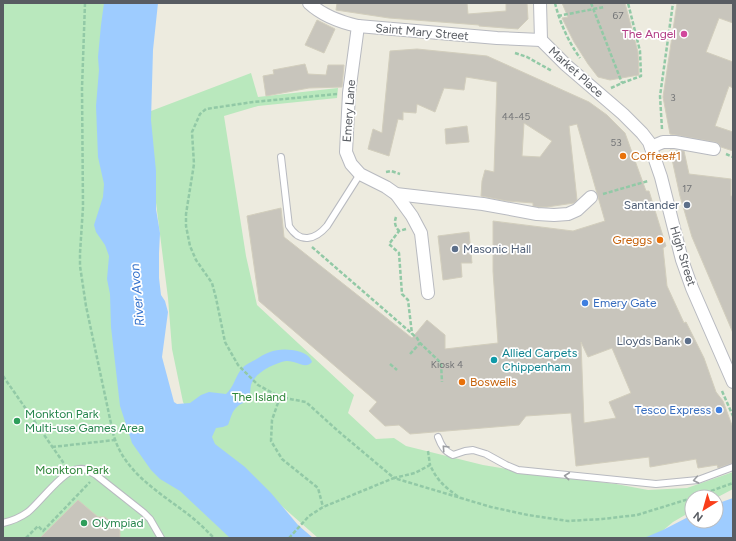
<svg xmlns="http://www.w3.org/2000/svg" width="736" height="541" viewBox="0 0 736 541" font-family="Figtree,sans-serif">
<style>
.green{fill:#b9e8bd}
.water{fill:#9eccff}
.building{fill:#c8c5bc;stroke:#d2cebd;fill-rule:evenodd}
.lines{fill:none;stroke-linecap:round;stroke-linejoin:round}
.lane-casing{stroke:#b8bac0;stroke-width:8}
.street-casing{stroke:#b8bac0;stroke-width:14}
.path{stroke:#92c9a6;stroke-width:2.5;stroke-dasharray:4 2;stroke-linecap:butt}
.lane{stroke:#fff;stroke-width:6}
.street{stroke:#fff;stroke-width:12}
.oneway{stroke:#9b9da1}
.hotel-dot{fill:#d1479c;stroke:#fff;stroke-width:1.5}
.food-dot{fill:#e8710a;stroke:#fff;stroke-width:1.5}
.service-dot{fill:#5c6f8a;stroke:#fff;stroke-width:1.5}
.shop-dot{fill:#3f7fe0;stroke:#fff;stroke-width:1.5}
.culture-dot{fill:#0f9aa8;stroke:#fff;stroke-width:1.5}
.leisure-dot{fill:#2e9e5b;stroke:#fff;stroke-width:1.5}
.labels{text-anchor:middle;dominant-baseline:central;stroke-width:3.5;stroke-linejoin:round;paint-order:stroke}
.number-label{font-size:10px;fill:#747678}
.street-label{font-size:12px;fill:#585c62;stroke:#fff}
.hotel-label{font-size:12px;fill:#b23c85;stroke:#fff;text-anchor:end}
.food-label{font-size:12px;fill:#c56008;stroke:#fff;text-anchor:start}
.service-label{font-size:12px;fill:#4e5e75;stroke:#fff;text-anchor:end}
.shop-label{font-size:12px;fill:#366cbe;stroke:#fff;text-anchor:start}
.culture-label{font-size:12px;fill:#0d838f;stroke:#fff;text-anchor:start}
.park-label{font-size:12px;fill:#2d8638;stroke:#fff}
.leisure-label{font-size:12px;fill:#27864d;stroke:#fff;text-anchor:start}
.water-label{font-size:13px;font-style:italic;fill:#3673cd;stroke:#fff}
</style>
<rect width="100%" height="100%" fill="#edebdf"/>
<g class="green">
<path d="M3 3H115L112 275 235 538H3Z"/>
<path d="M251 73 258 97 338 88 337 98 258 106 224 116 246 256 257 305 354 395 348 413 376 439 394 438 406 446 483 465 543 475 616 484 648 490 687 488 733 472V489L716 498V497H692V511L673 522 654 538H318L201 435 183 402 172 349 168 298 150 155 151 111Z"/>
</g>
<g class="water">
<path d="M104 3H158L153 50 151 120 156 171V209L160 233 159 253V278L161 295 165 301 168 312 162 357 174 402 177 404 190 403 201 395 209 392 226 394C233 388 235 378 240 371 244 365 249 363 255 360 267 352 277 348 292 350 300 351 310 354 312 362 305 370 296 360 286 361 275 363 255 372 251 385 250 389 251 395 248 400 245 403 241 403 238 406 231 412 231 418 228 425L223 427 216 428 212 437 215 444 245 467 271 493 298 525 313 538H230L180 491 160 479 151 470 132 443 120 406 111 327 110 294 107 279 109 256 105 245 96 232 94 225 103 197 104 184 98 157 96 106 99 70 98 57 101 25Z"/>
<path d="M733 498V538H644L663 530 692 515V521H716V504Z"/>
</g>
<g class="building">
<path d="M337 3H467L468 14 506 11V3H527L528 19 518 29 479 26V25L389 18 336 10Z"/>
<path d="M562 3H625L638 52 639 75 610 80 598 77 588 64 574 42 562 18 568 17Z"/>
<path d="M677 3H733V23L719 18 706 52 733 62V88L729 86 715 126 733 132V151L721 147 719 144 715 142 670 134 663 97Z"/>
<path d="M317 20 335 29 324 53 305 45Z"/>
<path d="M417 49 487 56 589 102 607 115 625 133 646 191H649L666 246 663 248 667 286 684 323 686 322 704 358 716 392 723 401 733 428V463L718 468 717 465 698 468 696 459 650 467 649 457 576 466 571 413 526 416 519 425 410 434 399 425 385 426 369 411 377 402 259 301 247 216 281 208 284 237 412 338 427 320 445 335V349L498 343 493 271V221L573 231 605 221 577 124 569 126 577 200 574 203 547 207H538L533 206V203L507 201 481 196 482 181 485 170 494 172 497 82 466 77 464 90 444 88 435 112 417 104 416 113 403 112V120L398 119 389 156 368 149 373 129 382 133 390 51ZM524 123 552 141 540 157 522 156ZM581 342 588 357 612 348 631 393 609 402 616 418 584 423Z"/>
<path d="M305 64 308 74 326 75 328 65H344L342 87 309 88 266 96 263 76 274 74 273 70Z"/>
<path d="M467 126 469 142 446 144 445 129Z"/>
<path d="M670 150 684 151 689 174 731 179V196H733V333L692 237 680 196Z"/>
<path d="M469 232 472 263H461L462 277 443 280 438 236Z"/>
<path d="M78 500 98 517H105L120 529V538H40Z"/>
</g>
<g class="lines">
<defs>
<g id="lane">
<path d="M281 157 289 226C300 244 315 240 327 226L360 174"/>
<path d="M438 437C441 445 444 451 453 455L465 451 473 450 486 454 506 465 518 470 656 484 698 480 733 467"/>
<path d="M3 523C12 521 21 517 28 512 41 501 64 469 79 469 86 468 91 472 96 475L144 513 150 519 161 538"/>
</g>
<g id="street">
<path d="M309 3C323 16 340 22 358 26L497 38 541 40"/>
<path d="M540 3 541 40 566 65 623 114 642 133 649 142 661 177 682 260 692 288 733 382"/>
<path d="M358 26 349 93 346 152 351 164 360 174 386 187 396 194 483 204 537 214 554 215 568 214 577 210 591 197"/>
<path d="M651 147 663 142H675L714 149"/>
<path d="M396 194 412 216 421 233 428 293"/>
</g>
</defs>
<use href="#lane" class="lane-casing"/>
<use href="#street" class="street-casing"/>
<g class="path">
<path d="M85 3 82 88 83 207 80 253V266L86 306 113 433C123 472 159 492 189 515 198 522 206 530 214 538"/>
<path d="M555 3C560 23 568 41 580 58"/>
<path d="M591 3 622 83"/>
<path d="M558 16 604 7"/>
<path d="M515 53 527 57 552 71"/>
<path d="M611 88 622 83 641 76 640 51 628 3"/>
<path d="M337 94 253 102 206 109 200 114 192 132 194 164 186 214V226L190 246 196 260 212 283 216 298 225 342 238 365 258 385 280 397 306 402 338 431 394 478 415 473 430 465C438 482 445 487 460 498"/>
<path d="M662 129 660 96 673 3"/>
<path d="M726 154 733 157"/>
<path d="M386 172 391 171 400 174"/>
<path d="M603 194 648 181"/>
<path d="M396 217C394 223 395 226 399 231"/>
<path d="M406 229 399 231 389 244 399 253 402 294 408 300 412 334"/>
<path d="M312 247 417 338 420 343 441 363 442 382"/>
<path d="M410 354 420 343"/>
<path d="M390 364 397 370"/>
<path d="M3 376 65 465"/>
<path d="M722 391 733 416"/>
<path d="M280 397 272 420 271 441 282 459 318 488 323 507"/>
<path d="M52 447 115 440"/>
<path d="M428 451 430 465"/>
<path d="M694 497 733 483"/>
<path d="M26 538 38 526 43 531 90 482"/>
<path d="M289 538 309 516 323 507 394 478 491 507 528 515 568 521 602 519 637 515 692 498"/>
</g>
<use href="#lane" class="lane"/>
<use href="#street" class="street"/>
</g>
<defs><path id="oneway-chevron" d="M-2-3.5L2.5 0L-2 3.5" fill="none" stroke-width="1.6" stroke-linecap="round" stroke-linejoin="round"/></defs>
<g class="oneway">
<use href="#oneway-chevron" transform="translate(445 448) rotate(-133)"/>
<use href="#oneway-chevron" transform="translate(567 476) rotate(-174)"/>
<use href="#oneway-chevron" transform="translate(696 480) rotate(169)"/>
</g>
<circle class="hotel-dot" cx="684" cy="34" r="4"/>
<g class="food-dot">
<circle cx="623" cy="156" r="4"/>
<circle cx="660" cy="240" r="4"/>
<circle cx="462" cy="382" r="4"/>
</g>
<g class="service-dot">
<circle cx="687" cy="205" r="4"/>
<circle cx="455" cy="249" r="4"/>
<circle cx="688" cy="341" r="4"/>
</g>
<g class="shop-dot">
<circle cx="585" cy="303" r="4"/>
<circle cx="719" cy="410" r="4"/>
</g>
<circle class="culture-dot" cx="494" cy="360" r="4"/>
<g class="leisure-dot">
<circle cx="17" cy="421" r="4"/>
<circle cx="84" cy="523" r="4"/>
</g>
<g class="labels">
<g class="number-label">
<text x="618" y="15">67</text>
<text x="673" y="97">3</text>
<text x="516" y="116">44-45</text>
<text x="616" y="142">53</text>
<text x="687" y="188">17</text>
<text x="447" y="364">Kiosk 4</text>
</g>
<g class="street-label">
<text transform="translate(422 32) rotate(5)">Saint Mary Street</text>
<text transform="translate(576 72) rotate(42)">Market Place</text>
<text transform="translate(349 111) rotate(-86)">Emery Lane</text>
<text transform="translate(683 256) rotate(73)">High Street</text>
</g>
<g class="hotel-label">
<text x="676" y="34">The Angel</text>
</g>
<g class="food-label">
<text x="631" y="156">Coffee#1</text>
<text x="652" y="240" text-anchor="end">Greggs</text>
<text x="470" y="382">Boswells</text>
</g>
<g class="service-label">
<text x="679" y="205">Santander</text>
<text x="463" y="249" text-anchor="start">Masonic Hall</text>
<text x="680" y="341">Lloyds Bank</text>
</g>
<g class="shop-label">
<text x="593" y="303">Emery Gate</text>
<text x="711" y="410" text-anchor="end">Tesco Express</text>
</g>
<g class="culture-label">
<text x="502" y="353">Allied Carpets<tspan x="502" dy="14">Chippenham</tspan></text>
</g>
<g class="park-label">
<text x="259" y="397">The Island</text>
<text x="72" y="470">Monkton Park</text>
</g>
<g class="leisure-label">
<text x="25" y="414">Monkton Park<tspan x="25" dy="14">Multi-use Games Area</tspan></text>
<text x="92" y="523">Olympiad</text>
</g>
<g class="water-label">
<text transform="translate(137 295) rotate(-95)">River Avon</text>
</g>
</g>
<rect width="736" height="541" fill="none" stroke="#585c62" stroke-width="8"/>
<g transform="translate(704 509) rotate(217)"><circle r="19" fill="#ffffff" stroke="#bcbec0"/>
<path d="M0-3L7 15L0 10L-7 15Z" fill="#f93e1a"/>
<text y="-6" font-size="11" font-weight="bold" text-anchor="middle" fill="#585c62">N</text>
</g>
</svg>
